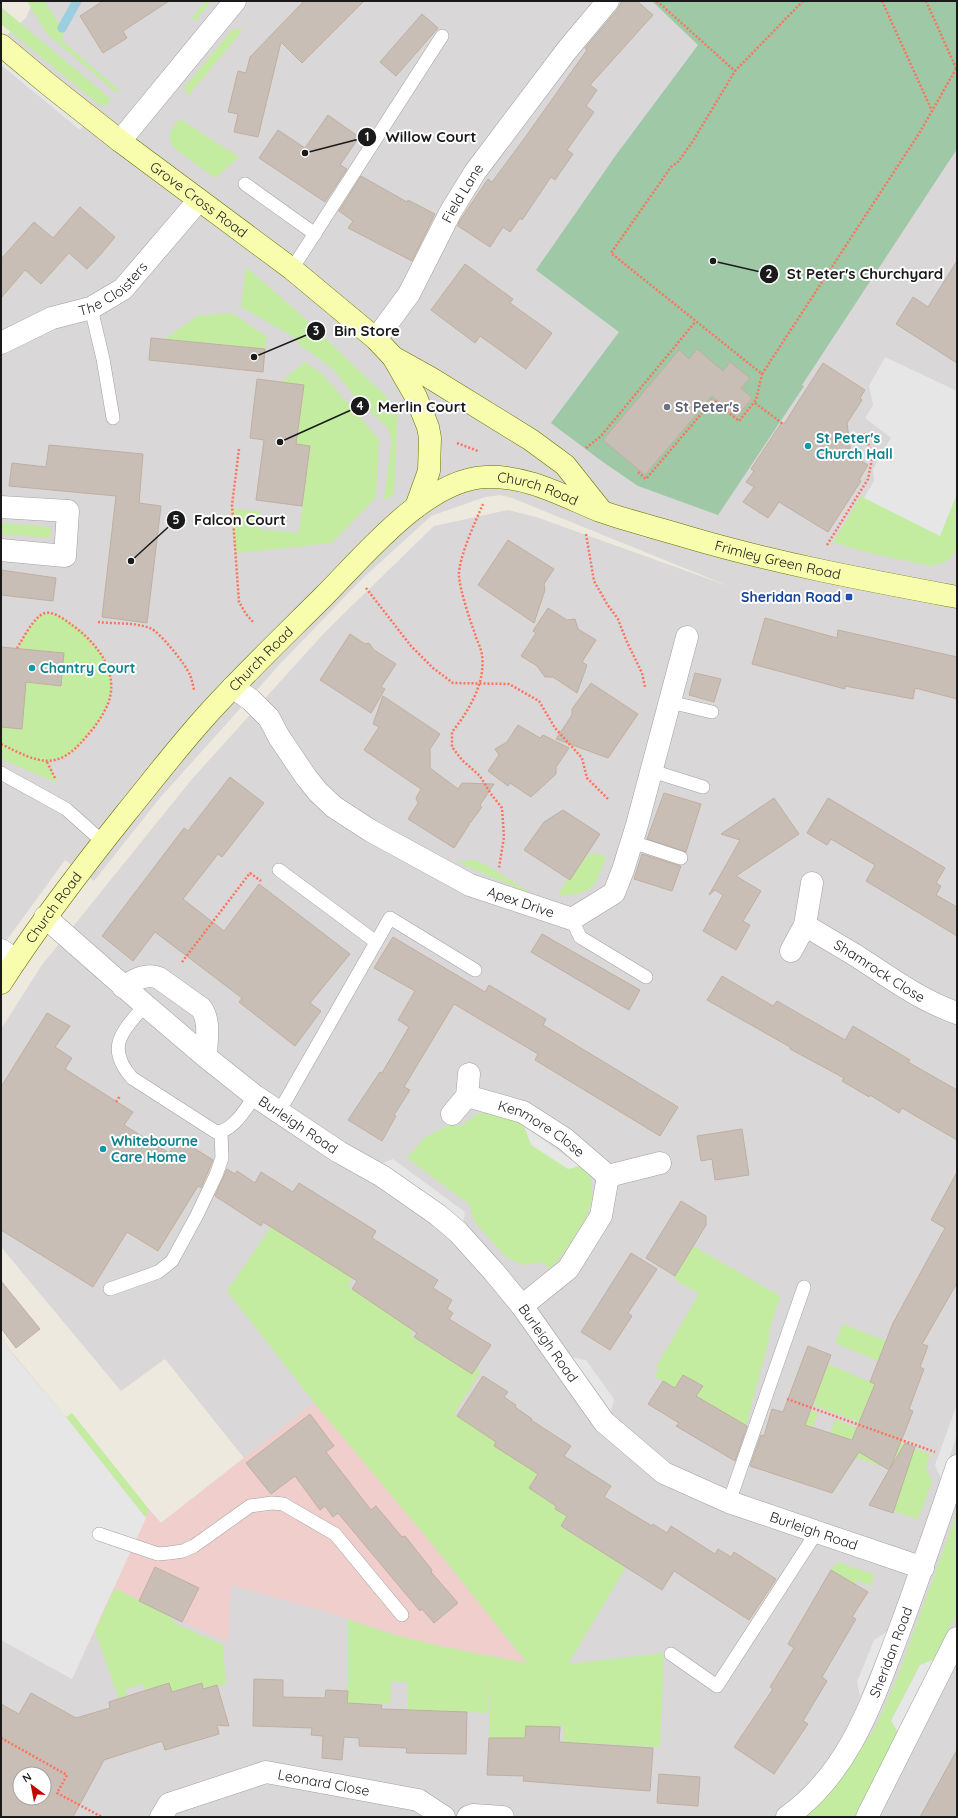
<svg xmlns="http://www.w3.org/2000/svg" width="958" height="1818" viewBox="0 0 958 1818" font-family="Quicksand,sans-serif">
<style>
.residential{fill:#d9d7d7;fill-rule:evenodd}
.commercial{fill:#f0cecc}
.grass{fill:#c3eca0}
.cemetery{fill:#9ec8a6}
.parking{fill:#e6e6e6}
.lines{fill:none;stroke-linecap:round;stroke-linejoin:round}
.stream{stroke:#9bcedf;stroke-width:9}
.building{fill:#c9beb5;stroke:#c0afa0;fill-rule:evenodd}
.service-casing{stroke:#a1a1a1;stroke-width:14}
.minor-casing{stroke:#a1a1a1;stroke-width:23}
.tertiary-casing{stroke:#a1a1a1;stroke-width:23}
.secondary-casing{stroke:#637300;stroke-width:23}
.path{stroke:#ff735e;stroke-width:2.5;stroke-dasharray:2 2;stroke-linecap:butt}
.service{stroke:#fff;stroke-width:13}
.minor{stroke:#fff;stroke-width:22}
.tertiary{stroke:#fff;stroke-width:22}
.secondary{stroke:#f7fdac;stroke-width:22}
.worship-dot{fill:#6b7280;stroke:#fff;stroke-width:1.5}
.culture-dot{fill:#0f9aa8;stroke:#fff;stroke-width:1.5}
.transit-dot{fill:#1a4fb4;stroke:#fff;stroke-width:1.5}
.labels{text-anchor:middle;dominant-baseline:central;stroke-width:4;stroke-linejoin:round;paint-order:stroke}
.street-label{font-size:14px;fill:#1a1a1a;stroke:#fff}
.worship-label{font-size:14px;font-weight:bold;fill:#5b616d;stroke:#fff;text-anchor:start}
.culture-label{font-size:14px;font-weight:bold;fill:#0d838f;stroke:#fff;text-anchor:start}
.transit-label{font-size:14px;font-weight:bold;fill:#164399;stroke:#fff;text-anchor:end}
.leader{fill:none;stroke:#1a1a1a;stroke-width:1.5}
.callout-dot{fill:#1a1a1a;stroke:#fff;stroke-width:1.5}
.mark-label{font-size:12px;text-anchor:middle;font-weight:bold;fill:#fff}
.callout-label{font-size:15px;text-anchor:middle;font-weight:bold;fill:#1a1a1a;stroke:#fff;stroke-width:4;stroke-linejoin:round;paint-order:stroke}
</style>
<rect width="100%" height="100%" fill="#ede9df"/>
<path class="residential" d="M33 1H957V1817H1V1640L72 1679 113 1593 146 1518 148 1508 161 1523 244 1458 165 1359 121 1391 1 1247V1029L42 965 192 779 326 631 434 526 508 510 536 517 731 587 512 498 500 495 485 497 431 516 362 579 279 665 159 799 94 881 65 860 1 948V40L26 18ZM20 1774H44V1798H20Z"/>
<path class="commercial" d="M1 1336 10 1350 66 1417 161 1523 314 1403 428 1539 527 1664 408 1639 324 1611 231 1585 228 1642 182 1622 116 1588 72 1679 1 1640Z"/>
<g class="grass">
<path d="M27 1H44L60 25 59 29 64 33 61 40 119 90 117 93 47 34Z"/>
<path d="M205 1H211L196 21 192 18Z"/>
<path d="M1 7 111 99 104 107 97 103 1 24Z"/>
<path d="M233 29 243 30 188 96 184 88Z"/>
<path d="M180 119 239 157 215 178 173 147C166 137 172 126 180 119Z"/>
<path d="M246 267 299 313 398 408 394 493 387 499H384L392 440 387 427 356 398 332 368 300 345 294 337 241 307Z"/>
<path d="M232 313 266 336 265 349 165 339 197 316Z"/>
<path d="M305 362 322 374 379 439 376 497 332 543 236 553 232 509 260 511 259 529 299 533 310 446 296 444 304 385 281 382Z"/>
<path d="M957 494V548L951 558 945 562 932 566 869 553 833 542 861 496 940 535Z"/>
<path d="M1 523 51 527 50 538 1 534Z"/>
<path d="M45 613C60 614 75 624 85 635 95 646 106 657 110 673 116 697 101 719 87 736 83 741 79 747 75 750 67 757 57 760 47 762L58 783 1 759V727L22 729 26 682 61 686 64 653 17 648 36 619Z"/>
<path d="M593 853 606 856C596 887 593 895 558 895L568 879 570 880 585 858Z"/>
<path d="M475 860 486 865 534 895 457 862Z"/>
<path d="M479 1113 504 1115 524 1126 531 1145 568 1168 580 1166 590 1176 593 1197 587 1216 571 1242 556 1263 549 1268 542 1262 524 1265 506 1257 475 1222 469 1204 407 1158 425 1137 449 1125 460 1126Z"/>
<path d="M271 1227 297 1244 305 1230 352 1278 348 1286 365 1297 398 1305 391 1316 413 1330 410 1335 472 1374 476 1368 481 1371 454 1414 468 1423 502 1433 494 1446 521 1463 526 1456 543 1467 529 1488 556 1506 555 1509 567 1516 561 1527 583 1541 589 1530 626 1567 568 1664 664 1653 660 1747 564 1742V1726H526L525 1738H489L490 1675 488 1713 408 1710V1682L391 1681 390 1704 347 1703V1619L391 1634 440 1646 527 1663 428 1539 316 1405 227 1291Z"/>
<path d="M693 1246 780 1296 768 1335 770 1336 746 1426 696 1396 702 1386 684 1375 675 1389 654 1376 659 1369 656 1367 699 1294 674 1279Z"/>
<path d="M843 1324 886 1341 878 1361 835 1343Z"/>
<path d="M828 1364 875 1384 859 1422 813 1405Z"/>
<path d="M797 1406 818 1413 808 1442Z"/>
<path d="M72 1413 148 1508 146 1518 66 1417Z"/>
<path d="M835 1420 930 1454 926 1467 932 1482 918 1519 893 1511 906 1474 826 1448Z"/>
<path d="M957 1512V1613L933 1660 920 1665 891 1720 898 1732 855 1817H803L829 1795 875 1728 898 1676Z"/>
<path d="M838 1562 870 1573 875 1576 869 1586 858 1580 854 1585 831 1570Z"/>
<path d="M115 1588 172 1617 174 1623 223 1645 226 1684 203 1689 201 1683 184 1688 186 1694 146 1691 143 1684 125 1689 127 1697 119 1699 95 1631Z"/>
</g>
<path class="cemetery" d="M652 1H957V149L802 385 804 386 718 515 638 486 603 462 551 423 619 332 536 270 616 155 698 45Z"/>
<g class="parking">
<path d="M1 53 86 123 80 130 1 65Z"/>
<path d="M885 357 957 391V494L940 536 864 498 874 481 873 469 891 438 865 418 873 405 869 386Z"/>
<path d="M524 1126 580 1166 568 1169 531 1145Z"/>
<path d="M393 1159 465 1212 463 1224 382 1163Z"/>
<path d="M1 1337 14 1356 66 1417 146 1518 72 1679 1 1640Z"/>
<path d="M571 1357 586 1360 614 1399 611 1412Z"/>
<path d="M957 1404V1434L942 1481 935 1465Z"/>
<path d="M888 1631 860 1697 857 1682 874 1640Z"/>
<path d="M933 1660 898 1732 891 1721 920 1665Z"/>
</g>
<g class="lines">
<path class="stream" d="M62 28 77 1"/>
</g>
<g class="building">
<path d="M103 1H169L123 31 127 38 103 53 80 16Z"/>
<path d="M304 1H364L302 63 281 42 258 137 234 132 238 114 228 112 238 71 246 73 250 57Z"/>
<path d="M622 1H637L653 15 590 85 597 90 586 106 594 112 567 150 573 154 555 180 551 177 522 220 520 218 510 232 503 227 490 247 458 226 459 222 488 179 492 182 524 139 587 50 585 48 618 9Z"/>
<path d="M422 14 438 28 396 76 380 62Z"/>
<path d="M328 115 359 137 340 165 347 169 325 202 259 158 278 130 305 148Z"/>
<path d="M361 176 407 202 408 200 435 214 412 261 348 228 353 221 339 211Z"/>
<path d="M80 207 115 237 102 253 87 269 69 253 41 284 25 270 1 298V259L34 222 53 238Z"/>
<path d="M957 261V363L896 324 913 297 928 307Z"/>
<path d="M465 264 513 299 510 303 552 333 526 369 480 336 475 343 431 310Z"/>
<path d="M151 338 265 349 263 372 149 360Z"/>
<path d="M697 349 723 371 730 362 750 378 741 388 752 398 737 417 712 396 645 475 603 440 679 350 689 359Z"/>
<path d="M823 363 865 390 860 398 862 400 847 423 851 455 868 465 859 480 861 481 828 532 779 502 768 518 743 502 754 487 746 482 754 471 751 469 782 422 784 424Z"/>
<path d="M257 379 304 385 296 444 310 446 302 506 256 500 264 440 250 438Z"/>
<path d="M49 445 143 454 139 503 161 506 147 623 102 617 116 496 9 486 12 463 46 467Z"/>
<path d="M508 540 554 569 544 584 545 590 534 623 478 585Z"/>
<path d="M1 570 56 578 53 601 1 595Z"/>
<path d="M548 608 567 620 575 619 578 629 596 640 582 662 587 665 577 693 553 677H545L537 666 521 656 536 633 533 631Z"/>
<path d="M765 618 837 638 838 630 957 657V699L915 688 913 699 845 686V689L752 664Z"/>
<path d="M350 634 365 644 369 643 374 650 396 664 381 687 385 689 371 713 320 680Z"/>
<path d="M1 647 64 653 61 686 26 682 22 729 1 727Z"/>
<path d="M695 673 721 679 714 702 689 695Z"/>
<path d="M591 683 638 714 608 758 556 739 572 715V709Z"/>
<path d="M383 696 440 734 430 749V768L458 789 462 783 494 784 480 805 482 807 470 823 469 822V825L454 848 408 819 418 803 416 798 421 789 364 750 379 727 373 724Z"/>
<path d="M518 725 540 738 543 735 569 748 556 767V774L531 797 510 783 508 786 488 771 499 755 495 749 507 742Z"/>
<path d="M230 777 264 803 222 857 218 854 183 899 224 931 259 884 350 954 310 1003 321 1011 295 1046 239 1002 242 998 155 932 133 961 102 936 184 828 188 831Z"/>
<path d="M664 793 701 804 686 852 647 839Z"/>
<path d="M774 798 799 834 736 876 761 891 743 921 750 925 736 950 703 931 723 895 715 890 709 895 740 840 721 834Z"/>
<path d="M828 798 945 868 936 883 941 886 936 895 957 907V936L866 881 875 865 831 839 827 845 807 833Z"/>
<path d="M563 810 600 834 570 880 524 850 544 822Z"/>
<path d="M642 854 681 866 672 891 634 879Z"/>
<path d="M542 934 640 990 629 1010 531 952Z"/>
<path d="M393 937 485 992 489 985 546 1019 543 1025 678 1107 660 1136 535 1060 538 1054 454 1004 404 1087 410 1090 394 1115 396 1116 382 1141 348 1120 380 1072 382 1073 409 1027 398 1020 415 991 374 968Z"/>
<path d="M722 976 773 1006 777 1001 845 1040 853 1026 910 1060 908 1062 957 1090V1140L902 1108 899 1113 870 1095 869 1097 842 1081 844 1078 790 1049V1047L707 1000Z"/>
<path d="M47 1013 70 1026 55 1047 72 1058 65 1069 133 1112 124 1125 169 1153 178 1138 213 1160 201 1188 198 1186 158 1251 127 1232 93 1287 1 1230V1087Z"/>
<path d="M742 1129 749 1175 715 1180 712 1159 701 1161 697 1136Z"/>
<path d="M227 1169 235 1174 237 1171 255 1183 261 1172 293 1192 299 1183 376 1231 372 1238 438 1280 433 1288 452 1300 447 1309 453 1313 449 1319 491 1345 472 1374 414 1337 417 1333 352 1289 357 1281 297 1243 263 1222 261 1226 215 1196Z"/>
<path d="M957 1172V1283L922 1344 928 1346 920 1367 924 1369 909 1409 913 1411 890 1469 905 1443 915 1447 893 1513 869 1505 889 1470 859 1452 832 1493 750 1466 761 1435 764 1436 772 1409 783 1412 808 1346 831 1355 805 1425 852 1440 875 1384 870 1382 893 1323 945 1228 931 1220Z"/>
<path d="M681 1201 706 1216V1225L675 1276 646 1258Z"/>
<path d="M631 1253 657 1269 628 1313 632 1316 610 1350 581 1332Z"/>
<path d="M1 1281 40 1329 16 1348 1 1328Z"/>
<path d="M683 1375 703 1386 696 1396 747 1426 735 1461 676 1426 679 1423 648 1404 663 1381 675 1388Z"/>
<path d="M483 1376 508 1392 504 1397 516 1405 515 1407 532 1419 531 1420 571 1446 564 1456 611 1486 604 1497 652 1526 653 1524 667 1533 671 1526 715 1554 718 1549 731 1557 734 1552 776 1579 749 1620 674 1571 662 1590 561 1526 567 1516 555 1509 556 1506 529 1488 538 1474 494 1446 496 1442 457 1416Z"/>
<path d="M310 1414 334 1446 326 1452 371 1510 376 1506 402 1537 405 1536 432 1570 431 1572 458 1603 434 1623 422 1609 420 1611 338 1513 333 1517 325 1506 320 1510 295 1476 271 1494 246 1463Z"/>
<path d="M155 1567 199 1588 182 1622 139 1601Z"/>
<path d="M831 1570 868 1592 852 1617 856 1619 822 1677 827 1681 803 1721 808 1724 774 1774 734 1747 773 1689 770 1687 794 1648 788 1644Z"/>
<path d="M254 1679 283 1680V1697L325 1698 326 1690 348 1691 347 1703 382 1705 381 1709 467 1712 466 1754 406 1753 407 1748 359 1746V1738L344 1737 342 1760 322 1758 323 1736 311 1735 312 1728 253 1726Z"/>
<path d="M169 1683 172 1692 202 1683 203 1689 217 1685 229 1726 217 1725 219 1734 165 1750 162 1741 104 1760 73 1817H1V1704L19 1714 31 1693 76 1718 110 1708 109 1702ZM20 1774H44V1798H20Z"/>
<path d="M526 1726 560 1727 559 1742 653 1748 650 1791 523 1781 524 1776 487 1775 489 1738H525Z"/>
<path d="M957 1750V1817H920Z"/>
<path d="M659 1774 700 1777 698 1806 657 1803Z"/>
</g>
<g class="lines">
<defs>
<g id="service">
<path d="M245 184 315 234"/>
<path d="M292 269 442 36"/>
<path d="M91 308 103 359 113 418"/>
<path d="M670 702 712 712"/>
<path d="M652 771 703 787"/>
<path d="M1 773 66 809 103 842"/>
<path d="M632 842 681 858"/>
<path d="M279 870 376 942"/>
<path d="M572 919 580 937 646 977"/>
<path d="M145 1005C122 1032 105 1047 132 1078L216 1132C233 1132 246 1108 255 1096"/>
<path d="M279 1112 390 918 475 970"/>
<path d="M110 1289 158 1272 172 1261 197 1215 216 1175 222 1158 221 1132"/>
<path d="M729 1502 804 1287"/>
<path d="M99 1534 158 1554 169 1553 183 1551 194 1546 250 1506 272 1503 283 1504 335 1534 402 1615"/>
<path d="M671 1654 717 1686 816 1533"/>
</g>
<g id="minor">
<path id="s1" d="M376 339 409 294 451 211 475 172 567 50 608 1"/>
<path id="s2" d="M1 343 52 318 91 308 123 289 199 200"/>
<path d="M1 507 68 511 65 556 1 550"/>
<path id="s3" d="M233 687 251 700 269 718 279 737 306 777 318 792 334 807 371 831 470 885 572 919 614 893 623 870 637 825 687 637"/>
<path id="s4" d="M45 917 145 1005 206 1057 255 1096 339 1152 382 1176 438 1215 458 1232 494 1272 522 1306 604 1422 664 1473 729 1502 923 1568"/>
<path d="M805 925 812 883"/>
<path d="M1 950 16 960"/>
<path id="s5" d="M791 951 805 925C821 935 838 945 855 955 888 976 919 1000 957 1013"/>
<path d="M123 987C135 980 145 973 159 978L201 1008C211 1021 206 1041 206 1057"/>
<path id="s6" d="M467 1096 523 1112 565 1139 608 1176 601 1216 568 1269 522 1306"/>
<path d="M452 1114 467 1096 469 1074"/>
<path d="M608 1176 660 1163"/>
<path id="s7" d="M161 1817 169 1804 266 1772 418 1800 444 1817"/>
<path d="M468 1817 473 1815 503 1817"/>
<path id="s8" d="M787 1817C849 1773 872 1702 898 1634 919 1578 938 1522 957 1466"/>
<path d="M867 1817 957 1638"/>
</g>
<path id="tertiary" d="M120 141 235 1"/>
<g id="secondary">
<path id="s9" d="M1 45 49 85 120 141 292 269 376 339 393 357 416 397 428 427 430 438 429 471 416 507"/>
<path d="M393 357 429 377 531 440 565 465 600 509"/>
<path id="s10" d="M1 983C39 924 82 868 126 813 152 781 178 747 206 716 244 674 285 635 324 596 364 556 426 479 486 477 527 475 563 496 600 511 628 521 658 528 687 537 775 563 866 580 957 597"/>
</g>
</defs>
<use href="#service" class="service-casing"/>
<use href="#minor" class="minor-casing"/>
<use href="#tertiary" class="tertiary-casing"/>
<use href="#secondary" class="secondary-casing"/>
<g class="path">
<path d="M657 1 735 71"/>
<path d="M803 1 735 71 693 141 678 162 671 167 611 253 762 374 920 132 957 67"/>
<path d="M882 1 932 111"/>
<path d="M926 1 956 68"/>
<path d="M755 403 783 424"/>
<path d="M457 443 478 451"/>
<path d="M586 448 601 436 696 321"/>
<path d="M239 449 232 505 239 602 246 614 254 623"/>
<path d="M638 472 646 479 713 400 739 421 756 400 762 374"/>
<path d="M483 504C476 520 458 559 459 576 460 591 470 620 475 634 477 641 481 648 482 655 486 683 468 712 452 732V747L462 760 480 776 491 794 502 808 504 837 499 868"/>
<path d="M586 534 594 581 607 604 618 619 626 640 642 673 645 687"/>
<path d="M827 545 868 479 872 459 866 434 849 438"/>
<path d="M366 588 411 646 433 668 453 683 509 684 539 701 555 728 582 758 587 778 608 799"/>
<path d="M98 622C114 624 134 622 150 628 160 632 186 665 190 675 192 680 193 685 194 690"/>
<path d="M1 744C38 762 56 773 86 737 93 729 100 720 105 710 123 677 99 644 72 625 65 620 54 611 45 613 34 616 23 639 17 648"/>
<path d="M47 762 55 778"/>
<path d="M182 962 250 873 261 881"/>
<path d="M116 1102 120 1096"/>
<path d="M787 1399 935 1452"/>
<path d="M1 1738 67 1775 57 1793 102 1817"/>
</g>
<use href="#service" class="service"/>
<use href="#minor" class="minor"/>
<use href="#tertiary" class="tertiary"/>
<use href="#secondary" class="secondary"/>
</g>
<circle class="worship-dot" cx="667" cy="407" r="4"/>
<g class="culture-dot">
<circle cx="808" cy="446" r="4"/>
<circle cx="32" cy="668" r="4"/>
<circle cx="103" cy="1149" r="4"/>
</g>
<rect class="transit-dot" x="845" y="593" width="8" height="8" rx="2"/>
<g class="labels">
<g class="street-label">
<text stroke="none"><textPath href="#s1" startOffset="170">Field Lane</textPath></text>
<text stroke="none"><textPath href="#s9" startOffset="251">Grove Cross Road</textPath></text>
<text stroke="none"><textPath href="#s2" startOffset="126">The Cloisters</textPath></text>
<text stroke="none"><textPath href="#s10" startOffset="764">Church Road</textPath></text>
<text stroke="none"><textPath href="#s10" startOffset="1015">Frimley Green Road</textPath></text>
<text stroke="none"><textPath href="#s10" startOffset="416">Church Road</textPath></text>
<text stroke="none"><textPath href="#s3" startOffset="369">Apex Drive</textPath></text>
<text stroke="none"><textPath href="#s10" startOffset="92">Church Road</textPath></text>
<text stroke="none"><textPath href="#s5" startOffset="117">Shamrock Close</textPath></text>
<text stroke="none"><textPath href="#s4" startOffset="328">Burleigh Road</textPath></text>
<text stroke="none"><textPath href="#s6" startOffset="82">Kenmore Close</textPath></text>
<text stroke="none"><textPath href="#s4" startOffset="664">Burleigh Road</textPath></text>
<text stroke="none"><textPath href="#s4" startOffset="1000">Burleigh Road</textPath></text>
<text stroke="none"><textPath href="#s8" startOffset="198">Sheridan Road</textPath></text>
<text stroke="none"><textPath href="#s7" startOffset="176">Leonard Close</textPath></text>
</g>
<g class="worship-label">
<text x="675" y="407">St Peter's</text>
</g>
<g class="culture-label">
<text x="816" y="438">St Peter's<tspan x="816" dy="16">Church Hall</tspan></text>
<text x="40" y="668">Chantry Court</text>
<text x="111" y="1141">Whitebourne<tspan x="111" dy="16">Care Home</tspan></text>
</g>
<g class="transit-label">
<text x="841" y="597">Sheridan Road</text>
</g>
</g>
<path class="leader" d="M305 153L367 137M713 261L769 274M254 357L316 331M280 442L360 406M131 561L176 520"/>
<g class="callout-dot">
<circle cx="305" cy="153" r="4"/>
<circle cx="713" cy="261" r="4"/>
<circle cx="254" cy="357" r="4"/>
<circle cx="280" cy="442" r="4"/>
<circle cx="131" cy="561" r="4"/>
<circle cx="367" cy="137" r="10"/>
<circle cx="769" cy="274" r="10"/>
<circle cx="316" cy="331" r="10"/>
<circle cx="360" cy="406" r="10"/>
<circle cx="176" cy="520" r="10"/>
</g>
<g class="mark-label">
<text x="367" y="141">1</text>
<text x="769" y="278">2</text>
<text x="316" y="335">3</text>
<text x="360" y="410">4</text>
<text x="176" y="524">5</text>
</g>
<g class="callout-label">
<text x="431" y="142">Willow Court</text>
<text x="865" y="279">St Peter's Churchyard</text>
<text x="367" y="336">Bin Store</text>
<text x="422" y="412">Merlin Court</text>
<text x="240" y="525">Falcon Court</text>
</g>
<rect width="958" height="1818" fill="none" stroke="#1a1a1a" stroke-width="4"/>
<g transform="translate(32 1786) rotate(328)"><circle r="19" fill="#ffffff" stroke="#a3a3a3"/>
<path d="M0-3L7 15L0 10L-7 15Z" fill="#c50600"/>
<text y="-6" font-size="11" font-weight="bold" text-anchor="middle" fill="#1a1a1a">N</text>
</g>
</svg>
